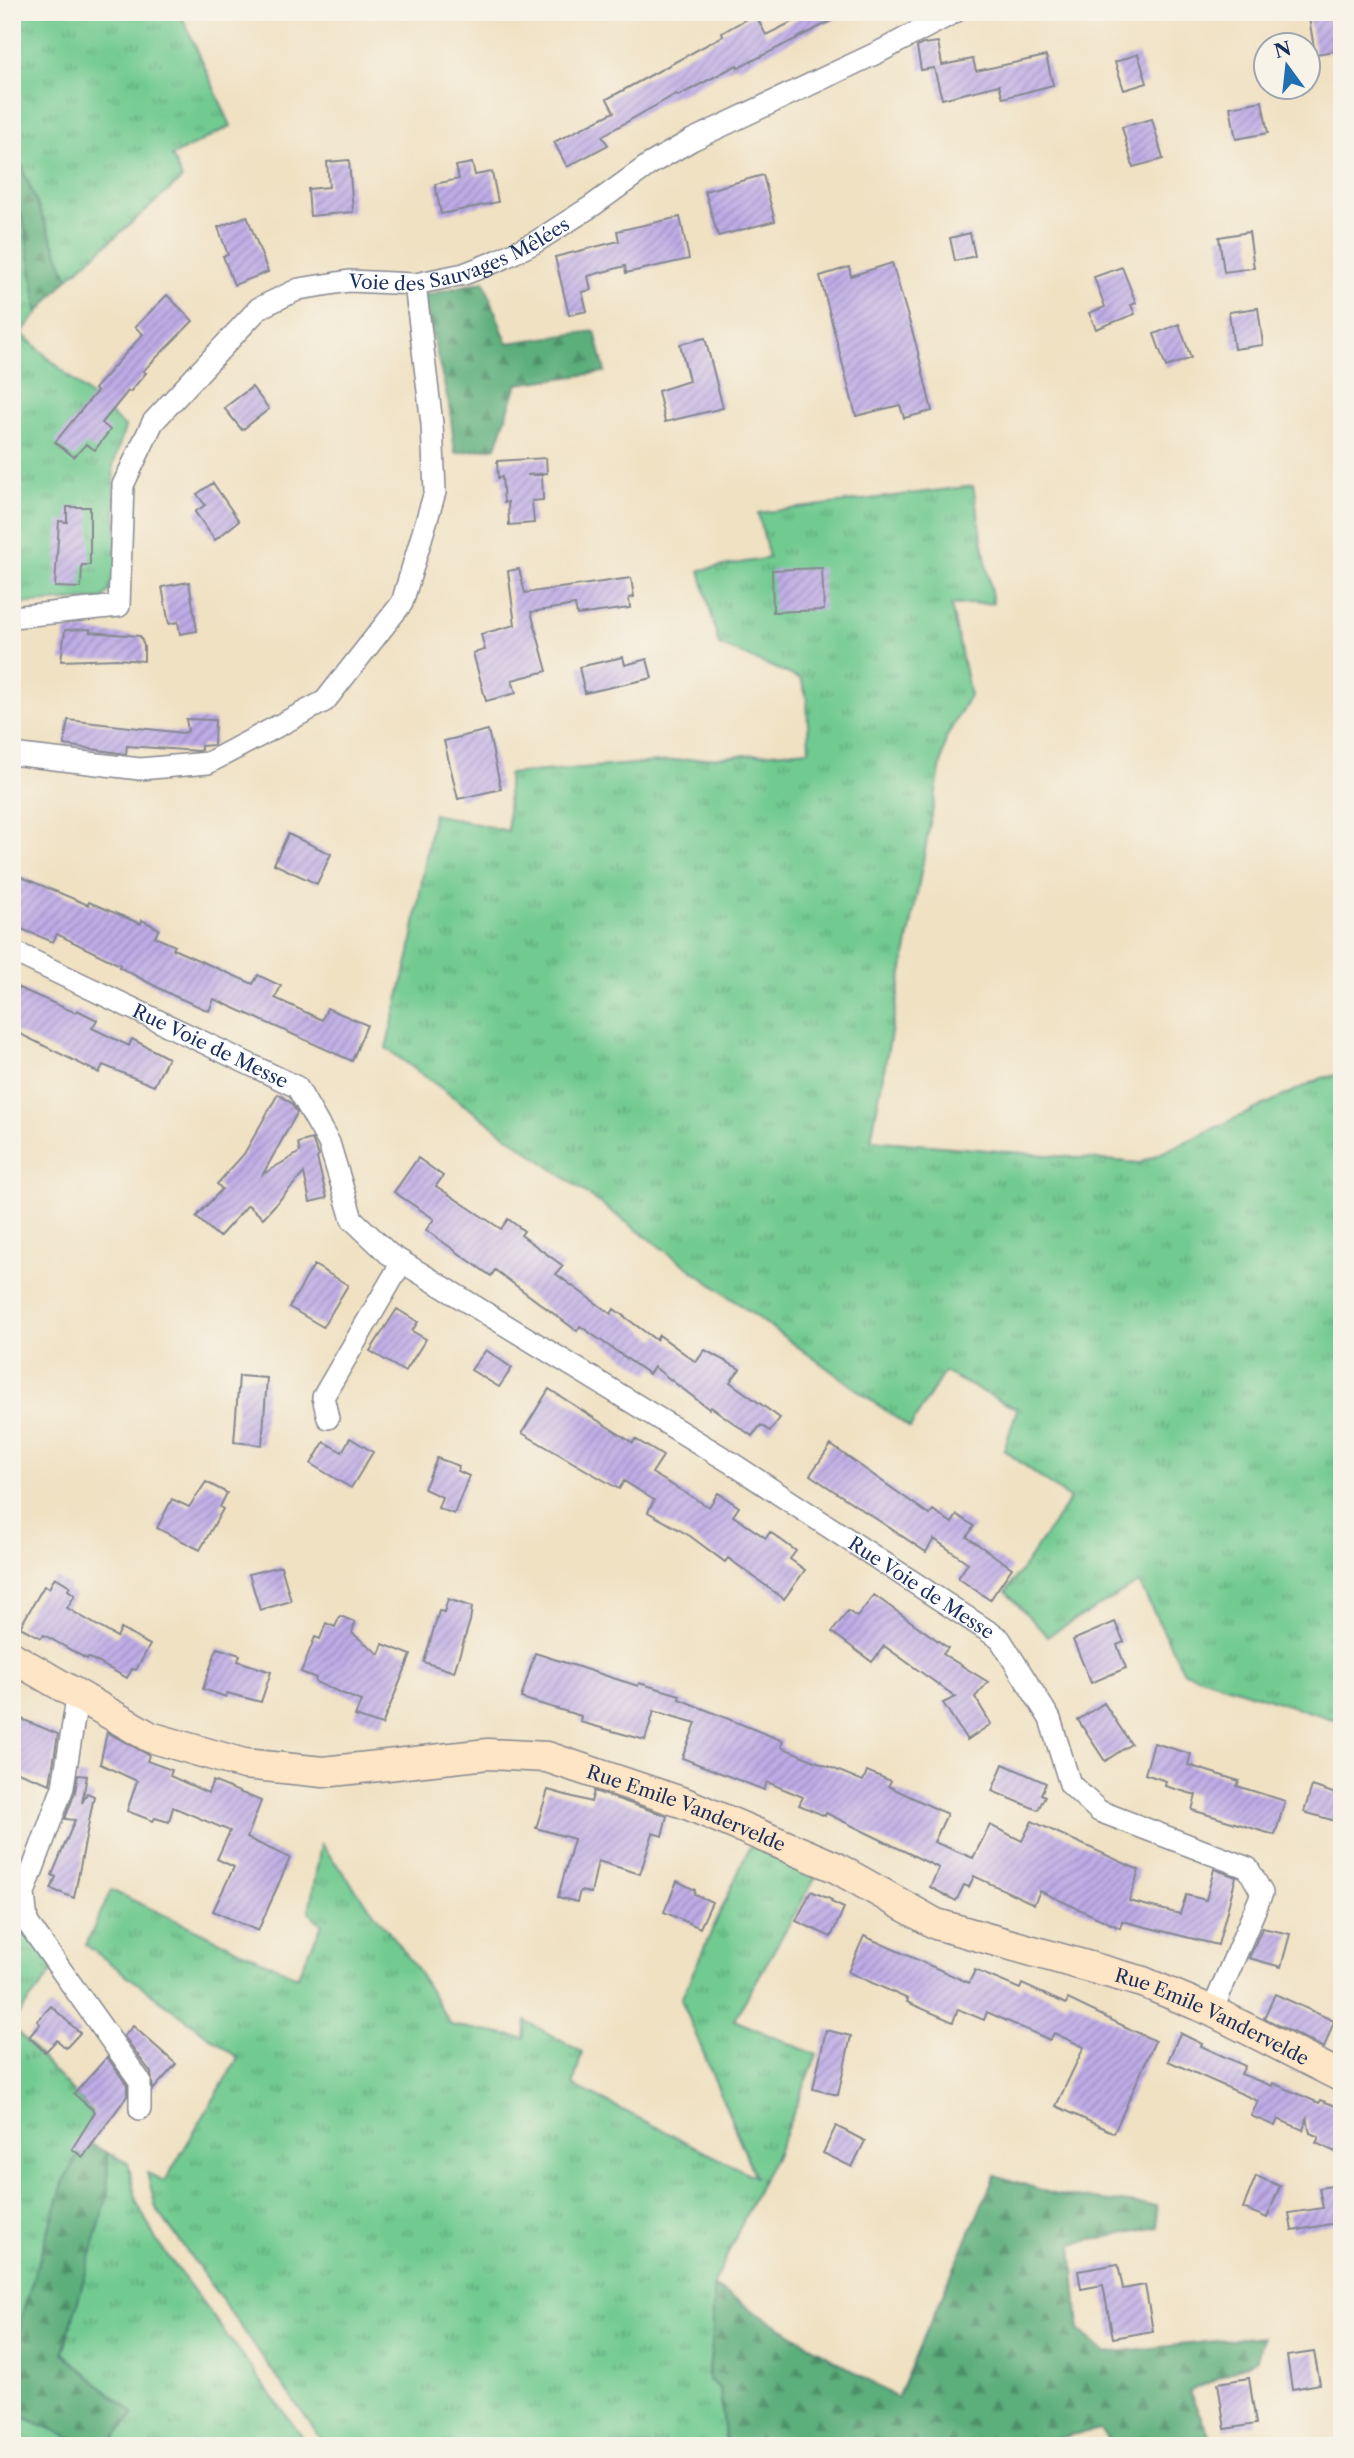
<svg xmlns="http://www.w3.org/2000/svg" width="1354" height="2458" font-family="'Libre Caslon Text',serif">
	<defs>
		<pattern id="grass-tufts" width="24" height="20" patternUnits="userSpaceOnUse" patternTransform="scale(1.75)"><rect width="24" height="20" fill="#71ca90"/><path d="M3 7l-1-3M5 7V3M7 7l1-3M15 17l-1-3M17 17v-4M19 17l1-3" fill="none" stroke="#5ca479"/></pattern>
		<pattern id="forest-firs" width="22" height="20" patternUnits="userSpaceOnUse" patternTransform="scale(1.75)"><rect width="22" height="20" fill="#5cae7a"/><path d="M5 1l3.5 6h-7zM16 11l3.5 6h-7z" fill="#4b8e67"/></pattern>
		<pattern id="building-hatch" width="6" height="6" patternUnits="userSpaceOnUse" patternTransform="scale(1.75)"><rect width="6" height="6" fill="#beace6"/><path d="M-1 1l2-2M0 6l6-6M5 7l2-2" fill="none" stroke="#9a8cbe"/></pattern>
	</defs>
	<rect width="100%" height="100%" fill="#f7f3e8"/>
	<filter id="ink" filterUnits="userSpaceOnUse"><feTurbulence type="fractalNoise" baseFrequency=".0143" numOctaves="2"/><feDisplacementMap in="SourceGraphic" scale="14" xChannelSelector="R" yChannelSelector="G"/><feConvolveMatrix kernelMatrix="1 2 1 2 8 2 1 2 1" color-interpolation-filters="sRGB"/></filter>
	<filter id="wash" filterUnits="userSpaceOnUse"><feTurbulence type="fractalNoise" baseFrequency=".00686" numOctaves="4" result="noise"/><feDisplacementMap in="SourceGraphic" scale="28" xChannelSelector="R" yChannelSelector="G"/><feGaussianBlur stdDeviation="1.57" result="paint"/><feColorMatrix in="noise" values="0 0 0 0 0 0 0 0 0 0 0 0 0 0 0 0 0 1.4 0 .05"/><feComposite in="paint" operator="in"/></filter>
	<g filter="url(#wash)">
		<rect width="100%" height="100%" fill="#f0e1c3"/>
		<path fill="url(#grass-tufts)" stroke="#467c77" stroke-width="2" d="M12 12H180L231 126 172 156 182 179 68 278 12 144Z
			M12 191 24 223 38 313 21 333 125 427 113 466 119 576 103 599 12 604Z
			M973 486 993 603 951 605 970 695 946 738 871 1140 1140 1163 1322 1078 1342 1074V1722L1184 1672 1139 1583 1047 1636 1006 1592 1070 1499 1004 1450 1017 1409 944 1372 910 1428 386 1048 410 953 433 814 508 831V774L809 750 807 698 801 679 719 645 700 570 769 558 758 513Z
			M321 1844 412 1962 451 2025 524 2038 526 2021 582 2052 573 2085 755 2177 681 1999 750 1846 816 1877 734 2020 817 2055 775 2158 761 2182 713 2286V2336L708 2379 720 2389 726 2446H326L156 2208 147 2173 165 2181 238 2058 86 1945 111 1890 297 1977 322 1925 309 1912Z
			M22 1923 55 1968 12 2023V1948Z
			M12 2026 92 2113 86 2141 65 2178 20 2321 19 2415 91 2446H12Z
			M107 2153 128 2163 137 2203 156 2240 309 2446H108L133 2414 63 2353 108 2194Z"/>
		<path fill="url(#forest-firs)" stroke="#3c6e6c" stroke-width="2" d="M12 144 68 278 38 313 24 223 12 191Z
			M484 281 507 343 595 331 605 372 517 384 496 447 455 453 450 409 423 296Z
			M86 2141 107 2153 108 2194 63 2353 134 2414 108 2446H91L19 2415 20 2321 65 2178Z
			M995 2175 1056 2195 1156 2206 1158 2227 1072 2244 1079 2329 1105 2353 1263 2336 1257 2359 1189 2392 1215 2446H1113L1100 2429 1021 2446H726L720 2389 708 2379 713 2335V2286L897 2398Z"/>
		<g id="blocks">
			<path fill="url(#building-hatch)" d="M794 12H849L738 68 737 65 678 96 676 94 602 136 608 145 567 167 554 142 614 112 607 99 723 36 722 33 755 14 766 35 798 19Z
				M1308 12H1342V50L1315 54Z
				M938 42 942 65 973 59 976 71 1046 56 1053 85 1003 98 999 85 942 99 934 68 921 70 917 47 923 44Z
				M1138 54 1147 83 1124 90 1115 62Z
				M1262 101 1268 133 1236 139 1230 107Z
				M1152 119 1163 159 1133 167 1122 127Z
				M349 160 353 212 310 216 308 189 329 187 327 162Z
				M472 163 475 175 492 172 498 202 441 214 435 184 459 179 456 166Z
				M763 175 775 221 718 236 705 191Z
				M247 216 268 272 234 285 223 256 228 255 218 227Z
				M680 217 689 259 626 273 625 266 588 276 591 290 582 292 587 311 569 315 555 257 619 241 617 231Z
				M1249 232 1254 268 1224 272 1219 237Z
				M970 233 975 256 955 261 950 238Z
				M892 263 916 344 932 411 904 418 900 405 856 416 820 276 849 267 851 276Z
				M1122 267 1136 303 1131 305 1135 314 1096 329 1089 313 1105 307 1094 277Z
				M167 295 193 321 143 371 146 373 130 392 128 391 102 423 110 430 95 450 86 444 74 457 55 442 97 391 94 389 143 334 135 327Z
				M1258 308 1263 345 1234 349 1229 312Z
				M1179 324 1191 358 1166 367 1154 334Z
				M705 338 723 408 665 422 658 391 689 381 680 344Z
				M252 387 269 409 242 430 224 408Z
				M546 458 547 473 527 475H542L543 500 532 501 534 523 509 525 508 502 504 503 502 477 498 478 497 461Z
				M213 483 239 521 215 540 195 512 205 505 197 494Z
				M67 507H90V565H82L81 588 55 587 59 521 67 522Z
				M822 568 824 610 773 612 772 570Z
				M519 569 525 593 631 578 634 597 629 598 630 608 577 615 575 605 531 612 547 671 512 680 516 693 486 701 473 653 485 650 481 634 515 625 508 571Z
				M189 582 197 631 180 634 178 622 169 624 162 587Z
				M90 629V632L140 636 144 646V661L117 659 61 661 65 630Z
				M623 657 625 665 647 659 652 678 585 693 579 667Z
				M186 719 215 720 214 745 201 746V750L198 751 127 746 126 754 64 745 68 720 183 733 188 731Z
				M488 730 501 789 458 799 444 741Z
				M288 834 331 854 317 884 274 864Z
				M12 873 88 905 89 902 141 924 142 920 159 929 155 937 175 946 173 949 253 984 258 975 281 986 275 998 322 1020 327 1008 367 1025 352 1061 214 999 209 1011 172 995 119 967 120 965 57 934 53 942 12 925Z
				M12 985 76 1013 77 1010 97 1020 92 1028 129 1046 132 1039 168 1058 154 1086 103 1065 99 1073 12 1030Z
				M278 1094 291 1103 297 1113 263 1174 300 1152 298 1143 312 1139 319 1156 317 1158 327 1198 310 1202 304 1173 263 1218 248 1205 219 1237 196 1217 222 1189 217 1184 244 1154Z
				M418 1158 443 1176 436 1186 501 1229 508 1219 524 1231 521 1235 563 1266 556 1274 611 1314 614 1309 656 1340 659 1335 696 1362 705 1350 740 1369 730 1382 780 1418 770 1431 761 1425 752 1436 711 1407 709 1409 654 1367 649 1374 580 1326 577 1331 495 1270 491 1276 426 1230 434 1219 394 1192Z
				M314 1265 348 1285 323 1327 289 1307Z
				M397 1309 418 1322 412 1331 426 1339 405 1372 370 1351Z
				M486 1350 512 1368 499 1387 471 1370Z
				M239 1376 267 1378 262 1445 234 1442Z
				M549 1389 633 1443 635 1439 663 1456 652 1473 709 1507 718 1493 739 1507 733 1516 766 1538 770 1532 796 1551 790 1559 805 1570 784 1599 728 1558 725 1562 690 1536 648 1512 654 1500 624 1481 619 1489 522 1433Z
				M350 1438 373 1452 351 1488 311 1464 324 1442 342 1452Z
				M831 1445 930 1515 933 1510 952 1523 957 1515 974 1526 967 1537 1012 1568 990 1600 958 1578 968 1563 934 1539 926 1552 810 1475Z
				M437 1458 459 1466 458 1471 469 1476 454 1514 438 1508 442 1497 424 1489Z
				M206 1482 227 1493 220 1507 223 1509 200 1550 157 1528 172 1499 189 1507Z
				M281 1566 291 1601 260 1610 249 1574Z
				M55 1577 70 1586 68 1590 75 1595 67 1608 117 1637 121 1629 150 1645 136 1670 132 1669 127 1678 88 1657 87 1659 44 1635 41 1638 20 1627 44 1586 49 1588Z
				M874 1595 948 1648 943 1654 988 1682 975 1697 991 1724 967 1740 943 1703 956 1697 884 1646 872 1662 832 1632 848 1611 857 1617Z
				M448 1599 472 1607 470 1621 454 1672 424 1662 439 1611 444 1612Z
				M340 1616 355 1622 352 1633 379 1654 383 1644 411 1655 382 1725 355 1716 361 1701 315 1682 316 1678 301 1672 315 1637 320 1639 326 1623 335 1627Z
				M1115 1622 1124 1642 1117 1645 1126 1668 1091 1683 1073 1640Z
				M217 1648 240 1655 238 1661 271 1672 261 1702 227 1693 226 1697 203 1689Z
				M535 1653 638 1686 639 1683 680 1695 679 1699 783 1741 781 1747 863 1781 867 1771 891 1781 888 1786 947 1814 934 1842 973 1858 990 1825 1022 1841 1032 1821 1139 1870 1129 1901 1180 1914 1186 1895 1206 1900 1214 1869 1236 1877 1218 1945 1122 1921 1120 1928 1040 1891 1034 1904 974 1876 969 1887 964 1885 956 1901 930 1887 939 1868 826 1813 825 1816 799 1805 803 1797 767 1782 764 1790 682 1758 696 1723 654 1711 645 1740 580 1722 581 1716 521 1698Z
				M1104 1703 1131 1744 1105 1761 1078 1720Z
				M12 1715 58 1734 50 1784 12 1770Z
				M107 1732 149 1755 147 1761 172 1770 170 1776 208 1793 213 1781 261 1801 247 1838 290 1858 258 1931 213 1911 234 1867 217 1859 230 1831 173 1807 169 1822 155 1818 153 1821 127 1811 137 1781 100 1764Z
				M1154 1743 1191 1754 1188 1765 1239 1781 1237 1786 1285 1801 1275 1835 1192 1810 1196 1795 1165 1786 1166 1781 1145 1774Z
				M1003 1764 1046 1783 1041 1794 1045 1796 1038 1810 992 1791Z
				M78 1775 87 1776 82 1803 87 1793 94 1796 74 1898 51 1889 56 1877 52 1875 75 1820 65 1819 75 1792Z
				M1312 1786 1342 1796V1823L1304 1812Z
				M548 1790 591 1802 594 1791 667 1816 662 1836 653 1833 640 1874 598 1861 591 1893 580 1891 577 1902 558 1897 574 1839 536 1828Z
				M677 1881 695 1890 694 1894 712 1902 700 1928 664 1912Z
				M811 1891 832 1900 831 1902 844 1908 831 1937 796 1921Z
				M1262 1928 1290 1934 1281 1967 1249 1958Z
				M864 1936 969 1983 975 1970 1020 1989 1022 1984 1066 2004 1068 1999 1155 2041 1114 2133 1056 2106 1084 2047 1054 2033 1050 2040 987 2012 984 2020 958 2009 953 2022 907 2002 908 1999 848 1972Z
				M1275 1994 1334 2021 1324 2048 1264 2018Z
				M51 2006 80 2033 66 2048 57 2040 45 2052 29 2037 40 2024 37 2021Z
				M133 2026 176 2064 153 2090 151 2073 124 2036Z
				M826 2030 851 2036 838 2095 813 2089Z
				M1180 2033 1202 2044 1201 2046 1245 2066 1241 2074 1272 2086 1273 2083 1319 2103 1321 2100 1342 2109V2155L1316 2143 1319 2137 1310 2133 1307 2118 1303 2130 1278 2119 1275 2126 1251 2116 1258 2101 1168 2061Z
				M107 2057 127 2085V2096L83 2157 72 2149 95 2112 74 2094Z
				M836 2126 865 2141 852 2167 823 2153Z
				M1256 2176 1280 2186 1267 2218 1243 2208Z
				M1339 2185 1342 2222 1292 2231 1289 2213 1323 2208 1319 2188Z
				M1118 2264 1123 2289 1145 2285 1153 2331 1113 2338 1103 2285 1081 2289 1078 2271Z
				M1314 2352 1320 2384 1292 2389 1287 2356Z
				M1249 2378 1256 2424 1225 2429 1218 2383Z"/>
		</g>
	</g>
	<g filter="url(#ink)">
		<use href="#blocks" fill-opacity="0" stroke="#868890" stroke-width="2"/>
		<g fill="none" stroke-linecap="round" stroke-linejoin="round">
			<defs>
				<g id="street">
					<path id="s1" d="M12 617 119 606 123 485 153 422 259 308 299 289 349 281 415 284 464 274 497 261 534 243 592 206 650 164 692 140 881 51 955 12"/>
					<path d="M12 754 140 769 208 763 325 701 402 603 435 492 432 424 415 284"/>
					<path id="s2" d="M12 951 297 1087 329 1143 352 1219 389 1254 730 1462 1000 1639 1050 1719 1070 1784 1099 1811 1248 1868 1262 1893 1212 2011"/>
					<path d="M328 1418 323 1397 402 1262"/>
					<path d="M78 1693 63 1787 24 1893 27 1922 140 2081V2109"/>
				</g>
				<g id="secondary">
					<path id="s3" d="M12 1657 150 1737 244 1764 323 1772 488 1754 547 1757 687 1804 835 1867 936 1924 1143 1982 1212 2011 1342 2077"/>
				</g>
			</defs>
			<use href="#street" stroke="#868890" stroke-width="24"/>
			<use href="#secondary" stroke="#868890" stroke-width="33"/>
			<use href="#street" stroke="#fff" stroke-width="21"/>
			<use href="#secondary" stroke="#fde5c5" stroke-width="30"/>
		</g>
	</g>
	<g text-anchor="middle" dominant-baseline="central" stroke-width="6" stroke-linejoin="round" paint-order="stroke">
		<g font-size="19" fill="#1b2f5e" stroke="#f7f3e8">
			<text stroke="none"><textPath href="#s1" startOffset="665">Voie des Sauvages Mêlées</textPath></text>
			<text stroke="none"><textPath href="#s2" startOffset="220">Rue Voie de Messe</textPath></text>
			<text stroke="none"><textPath href="#s2" startOffset="1139">Rue Voie de Messe</textPath></text>
			<text stroke="none"><textPath href="#s3" startOffset="710">Rue Emile Vandervelde</textPath></text>
			<text stroke="none"><textPath href="#s3" startOffset="1278">Rue Emile Vandervelde</textPath></text>
		</g>
	</g>
	<rect width="1354" height="2458" fill="none" stroke="#f7f3e8" stroke-width="42"/>
	<g transform="translate(1287 66) rotate(345)"><circle r="33" fill="#f7f3e8" stroke="#9fa5b1" stroke-width="2"/>
	<path d="M0-5L12 26L0 18L-12 26Z" fill="#1f6fb2"/>
	<text y="-10" font-size="19" font-weight="bold" text-anchor="middle" fill="#1b2f5e">N</text>
	</g>
</svg>
